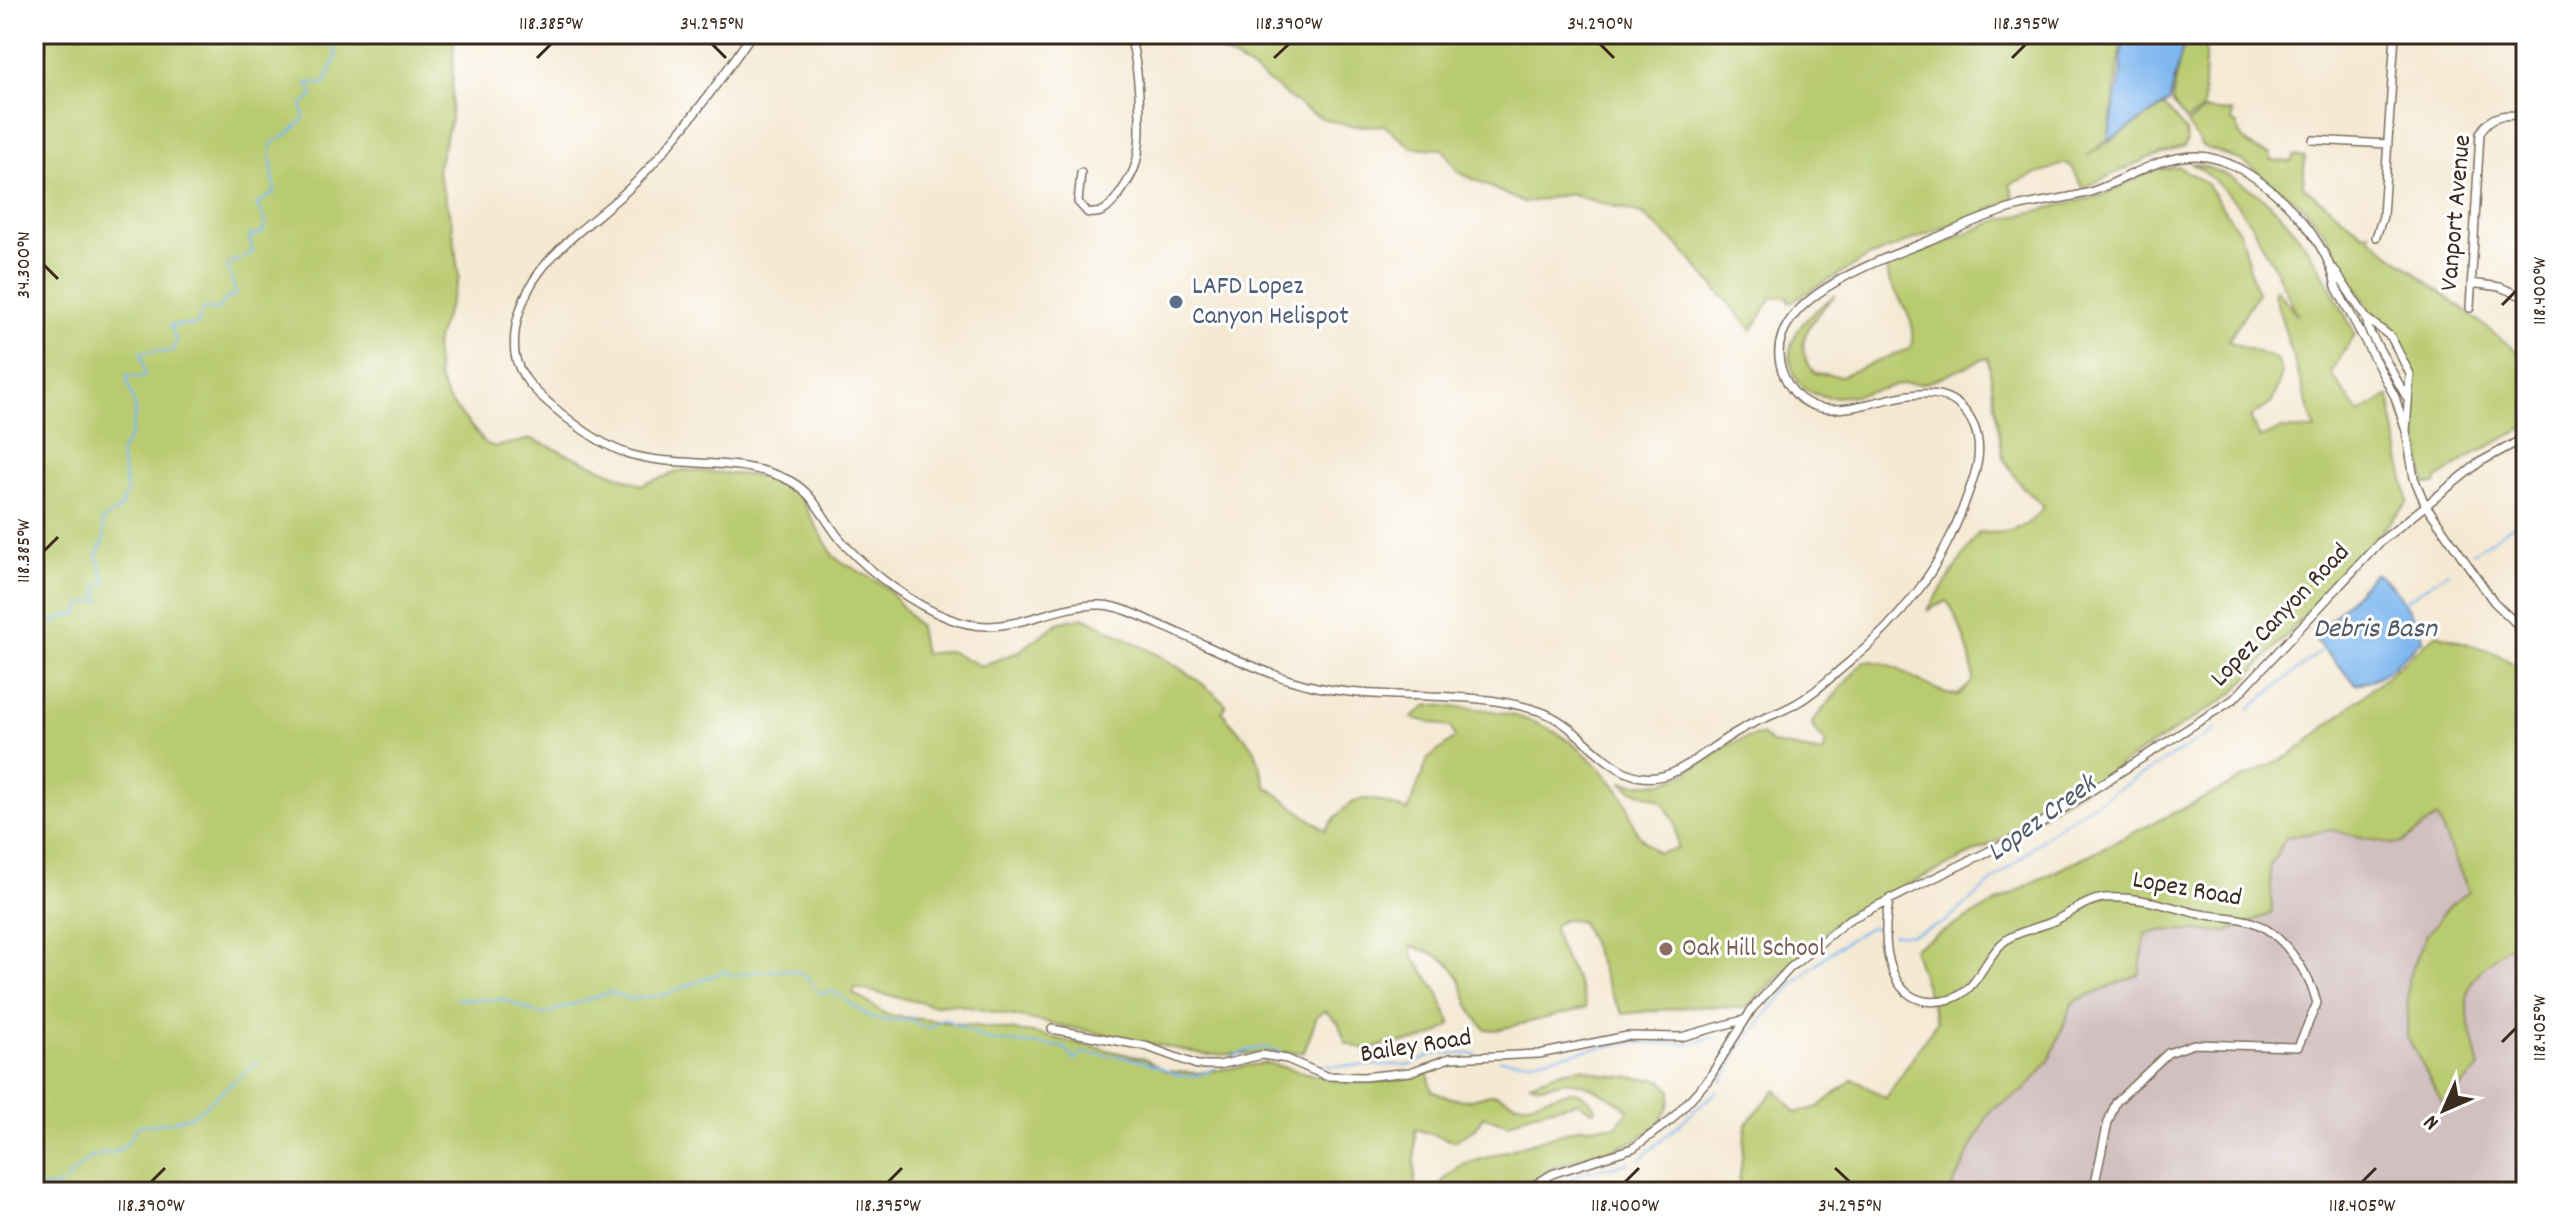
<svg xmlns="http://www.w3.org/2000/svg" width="2560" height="1226" font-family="Dekko,sans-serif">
	<rect width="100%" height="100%" fill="#fff"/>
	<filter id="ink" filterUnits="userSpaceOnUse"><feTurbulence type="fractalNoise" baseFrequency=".0125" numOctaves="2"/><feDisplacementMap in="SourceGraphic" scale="16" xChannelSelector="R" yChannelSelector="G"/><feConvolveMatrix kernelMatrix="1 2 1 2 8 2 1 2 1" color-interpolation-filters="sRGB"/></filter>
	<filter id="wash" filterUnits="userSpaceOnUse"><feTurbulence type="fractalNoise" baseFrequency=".006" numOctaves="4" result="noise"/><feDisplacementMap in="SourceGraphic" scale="32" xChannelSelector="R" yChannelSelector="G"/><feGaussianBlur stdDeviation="1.8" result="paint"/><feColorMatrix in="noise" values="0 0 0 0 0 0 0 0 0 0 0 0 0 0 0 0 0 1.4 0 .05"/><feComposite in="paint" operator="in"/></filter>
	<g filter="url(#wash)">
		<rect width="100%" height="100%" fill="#f4e9d3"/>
		<path fill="#d2bfbf" d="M2438 817 2469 892 2449 906 2426 936 2408 979 2407 1036 2443 1103 2480 1068 2465 1002 2469 983 2526 933V1192H1950L1990 1111 2026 1089 2049 1061 2073 1002 2139 974 2146 934 2164 930 2228 932 2272 913 2270 866 2286 837 2331 830 2392 844 2402 843Z"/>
		<path fill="#b9cb6f" stroke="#7a7a46" stroke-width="2" d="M34 34H446L454 43 451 119 437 169 452 223 459 278 435 344 438 377 447 398 485 443 494 447 532 439 641 485 683 470 760 476 797 492 834 557 886 587 919 627 924 654 949 651 981 666 1018 652 1058 623 1083 617C1134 642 1185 665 1226 704L1222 712 1255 750 1266 786 1325 830C1357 791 1362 794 1408 811L1428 759 1455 738 1451 727 1412 718 1428 705C1516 709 1568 721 1622 795 1630 806 1630 819 1636 830 1640 839 1650 846 1657 853L1678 849 1675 822 1661 800 1632 790 1621 782C1692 796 1704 742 1761 735L1773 744 1823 753 1826 742 1813 729 1812 722 1864 661C1898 659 1924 692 1958 695 1962 691 1970 686 1972 681 1977 670 1956 608 1946 601L1927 611 1979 532C2006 535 2028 530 2044 507L2022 486 2003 458 1988 358C1967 364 1947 377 1925 383 1918 385 1909 382 1901 384 1868 392 1800 417 1791 363 1785 333 1814 311 1835 295 1813 319 1788 343 1815 373L1841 376 1909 349C1925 320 1888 293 1886 266L1999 220 2103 195 2156 169 2179 167 2206 183 2240 233 2257 294 2228 341 2276 359 2282 373 2272 403 2250 417 2260 438 2280 429 2315 430 2274 294 2275 288 2298 316C2269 259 2247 195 2190 163 2281 183 2315 257 2355 334L2331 373 2359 413 2389 396 2408 502 2234 693 2010 835 1845 915 1745 1008 1698 1006 1623 1014C1604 986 1598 952 1581 922 1569 918 1563 918 1554 926 1557 956 1581 977 1586 1007L1583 1009 1496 1030 1486 1029C1450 997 1481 965 1411 946L1412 955 1438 992 1451 1025C1418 1050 1395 1037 1368 1051L1346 1043 1338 1022 1325 1011 1317 1016 1304 1052 1207 1055 954 1004 932 1005 855 988 853 993 887 1015 1032 1033 1146 1059 1165 1071 1197 1073 1267 1063 1345 1083 1394 1081 1428 1072 1432 1091C1441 1094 1453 1100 1462 1100 1473 1100 1483 1095 1493 1094 1502 1094 1508 1101 1517 1103 1545 1107 1575 1072 1596 1109L1592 1111 1578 1102 1531 1113 1509 1124 1483 1116 1475 1129 1454 1141 1415 1129V1192H34Z
			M1189 34H2123L2108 139 2087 156 2165 106 2186 131 2187 141 2184 147 2146 159 2083 188 2072 167 2066 163 2010 184 2014 196 2009 202 1869 257 1789 303 1788 297H1772L1752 330 1679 246 1642 214 1569 194 1524 203 1458 172 1443 149 1411 147 1384 125C1321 131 1306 109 1258 74 1237 59 1212 47 1189 34Z
			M2184 34H2206L2203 109 2186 121 2172 102Z
			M2205 110 2232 112V123L2237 124C2238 140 2255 151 2270 154L2271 160 2291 162 2294 156 2305 157 2303 186 2364 234 2369 232V236L2383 248 2526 358V427L2472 455 2437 479 2436 484H2425L2412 396 2414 378 2391 325 2370 311 2326 234 2305 208 2242 161 2202 146 2187 124Z
			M2437 634 2493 652 2526 671V933C2455 987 2460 984 2480 1068L2443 1104 2407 1036 2408 979 2426 936 2449 906 2469 892 2437 817 2402 843 2392 844 2331 830 2286 837 2270 866 2272 913 2228 932 2164 930 2146 934 2139 974 2073 1002 2049 1061 2026 1089 1990 1111 1950 1192H1738L1746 1124 1776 1089 1796 1113 1819 1107 1853 1079 1886 1098 1937 1021 1913 948 2032 883 2293 754Z
			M1583 1068 1604 1075 1661 1080 1671 1091C1667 1147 1599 1150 1557 1166 1543 1171 1530 1188 1517 1192 1499 1197 1451 1192 1431 1192L1460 1166 1581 1127 1615 1126 1629 1111C1616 1099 1591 1085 1573 1082 1558 1079 1543 1091 1530 1083L1565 1070Z"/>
		<path fill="#7fb7ef" stroke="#5d7086" stroke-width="2" d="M2123 34H2186L2169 102 2108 141 2121 75Z
			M2374 573C2390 576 2420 622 2423 639 2404 657 2383 681 2356 684L2313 638Z"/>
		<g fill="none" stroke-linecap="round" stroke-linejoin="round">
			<path stroke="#7fb7ef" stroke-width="2" d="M2473 553 2526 516
				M2403 602 2448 572
				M34 617 58 622 63 616 78 614 83 603 100 601 97 587 106 582 97 555 104 539 103 520 120 509 127 490 120 453 130 437 136 411 126 375 140 378 145 375 141 352 173 351 176 340 170 325H197L203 309 218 310 225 300 236 294 227 265 253 252 249 236 262 233 266 221 257 204 275 192C274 177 268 154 272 143L291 132 304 118 302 105 313 96 308 83 325 84 337 55 331 43 365 34
				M2248 710 2323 649
				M1892 934 1911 935 1942 924 2061 824 2217 729
				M456 999 505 1000 541 1015 610 992 630 999 664 995 725 971 732 976C750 972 790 964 807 977 812 981 814 988 818 993L834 992C863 1012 872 1026 911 1019L920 1026 930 1028 943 1018 987 1040 1064 1047 1075 1060 1082 1053C1101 1055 1120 1056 1138 1060 1170 1067 1178 1088 1215 1068
				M1227 1060 1245 1051 1264 1047 1319 1066 1411 1065 1435 1054H1476
				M1499 1060 1531 1061 1624 1043H1693L1714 1037
				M1721 1082C1758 1016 1804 963 1871 927L1880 930
				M1640 1159 1717 1091
				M34 1185C70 1196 69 1166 94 1157 105 1152 114 1155 124 1146 131 1140 132 1132 139 1126L172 1122 195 1114 257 1062
				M1546 1192 1584 1172 1629 1163"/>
		</g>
	</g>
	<g filter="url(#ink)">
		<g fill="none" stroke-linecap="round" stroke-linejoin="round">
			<defs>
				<path id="minor" d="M752 34C716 87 680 136 636 182 604 214 558 242 534 280 521 302 512 328 515 354 518 375 535 391 550 404 573 424 600 445 629 454 680 469 734 456 784 478 816 491 823 522 846 546 872 574 912 604 948 618 1008 642 1044 604 1101 605 1121 606 1142 617 1160 625 1203 643 1246 666 1290 680 1370 706 1459 685 1539 711 1588 726 1615 798 1674 772 1697 761 1718 742 1740 730 1758 719 1779 714 1797 703 1815 693 1831 677 1847 664 1901 620 1941 569 1965 502 1974 477 1985 453 1974 426 1935 340 1823 463 1784 376 1752 302 1879 261 1928 241 1957 229 1985 215 2016 207 2041 201 2068 199 2093 191 2128 179 2157 156 2196 156 2251 156 2328 233 2336 287L2395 397 2406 431 2414 478 2425 504 2494 602 2526 633
					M2313 140 2388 144
					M1081 173 1078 202 1088 213C1104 215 1109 207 1118 196 1125 186 1133 175 1136 163 1144 134 1139 63 1129 34
					M2376 237 2383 216 2395 34
					M2334 269 2366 318 2391 337 2410 374 2406 431
					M2471 283 2500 287 2526 298
					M2470 308 2480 133C2491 113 2506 114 2526 116
					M2366 318 2369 331 2407 398
					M1890 898C1879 940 1887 1017 1951 999 1980 990 1985 953 2009 938 2021 931 2036 928 2049 923 2068 916 2084 900 2105 898 2136 896 2165 905 2195 913 2213 917 2232 916 2249 921 2282 931 2309 972 2317 1003L2298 1047 2194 1044 2168 1053 2116 1102 2108 1122 2093 1192
					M1052 1029 1145 1046 1197 1065H1219L1262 1055 1287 1059 1326 1076 1363 1077 1410 1072 1450 1058 1539 1054 1627 1036 1681 1037 1743 1020
					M1523 1192 1552 1174 1633 1148 1670 1121 1708 1080 1752 1009 1790 968 1848 920 2024 834 2234 699 2380 542 2480 462 2526 437"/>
			</defs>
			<use href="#minor" stroke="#7c6d5d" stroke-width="10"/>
			<use href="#minor" stroke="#fff" stroke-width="7"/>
		</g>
	</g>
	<path fill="none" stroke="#3b2a1e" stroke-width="3" d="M712 44 726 58M1600 44 1614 58M537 58 551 44M1274 58 1289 44M2012 58 2026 44M44 265 58 279M2502 305 2516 291M44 551 58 537M2502 1042 2516 1028M1835 1168 1850 1182M151 1182 165 1168M888 1182 902 1168M1625 1182 1639 1168M2362 1182 2376 1168"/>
	<circle fill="#5c6f8a" stroke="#fff" stroke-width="3" cx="1176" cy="302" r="8"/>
	<circle fill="#8d6e63" stroke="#fff" stroke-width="3" cx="1666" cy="949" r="8"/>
	<g text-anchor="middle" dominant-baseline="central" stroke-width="6" stroke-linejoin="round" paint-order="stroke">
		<g font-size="26" fill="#3b2a1e" stroke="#fff">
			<text transform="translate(2457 213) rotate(-85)">Vanport Avenue</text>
			<text transform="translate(2281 616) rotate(-46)">Lopez Canyon Road</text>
			<text transform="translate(2187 890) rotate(10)">Lopez Road</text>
			<text transform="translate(1416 1047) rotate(-9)">Bailey Road</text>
		</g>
		<g font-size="26" fill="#4e5e75" stroke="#fff" text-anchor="start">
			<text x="1192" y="287">LAFD Lopez<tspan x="1192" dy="30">Canyon Helispot</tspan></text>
		</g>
		<g font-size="26" fill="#785e54" stroke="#fff" text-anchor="start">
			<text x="1682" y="949">Oak Hill School</text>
		</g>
		<g font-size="28" font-style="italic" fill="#535b67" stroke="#fff">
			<text x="2375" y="631">Debris Basn</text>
			<text transform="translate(2043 820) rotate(-36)">Lopez Creek</text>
		</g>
	</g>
	<rect width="2560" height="1226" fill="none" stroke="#fff" stroke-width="88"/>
	<g transform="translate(2444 1110) rotate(225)" stroke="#ffffff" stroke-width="6" paint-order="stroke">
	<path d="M0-6L14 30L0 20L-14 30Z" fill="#3b2a1e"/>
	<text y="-12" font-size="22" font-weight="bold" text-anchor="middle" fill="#3b2a1e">N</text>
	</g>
	<rect x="44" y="44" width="2472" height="1138" fill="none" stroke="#3b2a1e" stroke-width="3"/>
	<g font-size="20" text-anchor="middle" fill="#3b2a1e">
		<text x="551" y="29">118.385°W</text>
		<text x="712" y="29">34.295°N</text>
		<text x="1289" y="29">118.390°W</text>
		<text x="1600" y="29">34.290°N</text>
		<text x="2026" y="29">118.395°W</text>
		<text transform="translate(22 265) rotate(-90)" y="7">34.300°N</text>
		<text transform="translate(2538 291) rotate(-90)" y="7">118.400°W</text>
		<text transform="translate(22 551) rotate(-90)" y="7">118.385°W</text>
		<text transform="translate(2538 1028) rotate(-90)" y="7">118.405°W</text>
		<text x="151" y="1211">118.390°W</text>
		<text x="888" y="1211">118.395°W</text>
		<text x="1625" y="1211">118.400°W</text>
		<text x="1850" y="1211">34.295°N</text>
		<text x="2362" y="1211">118.405°W</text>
	</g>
</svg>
